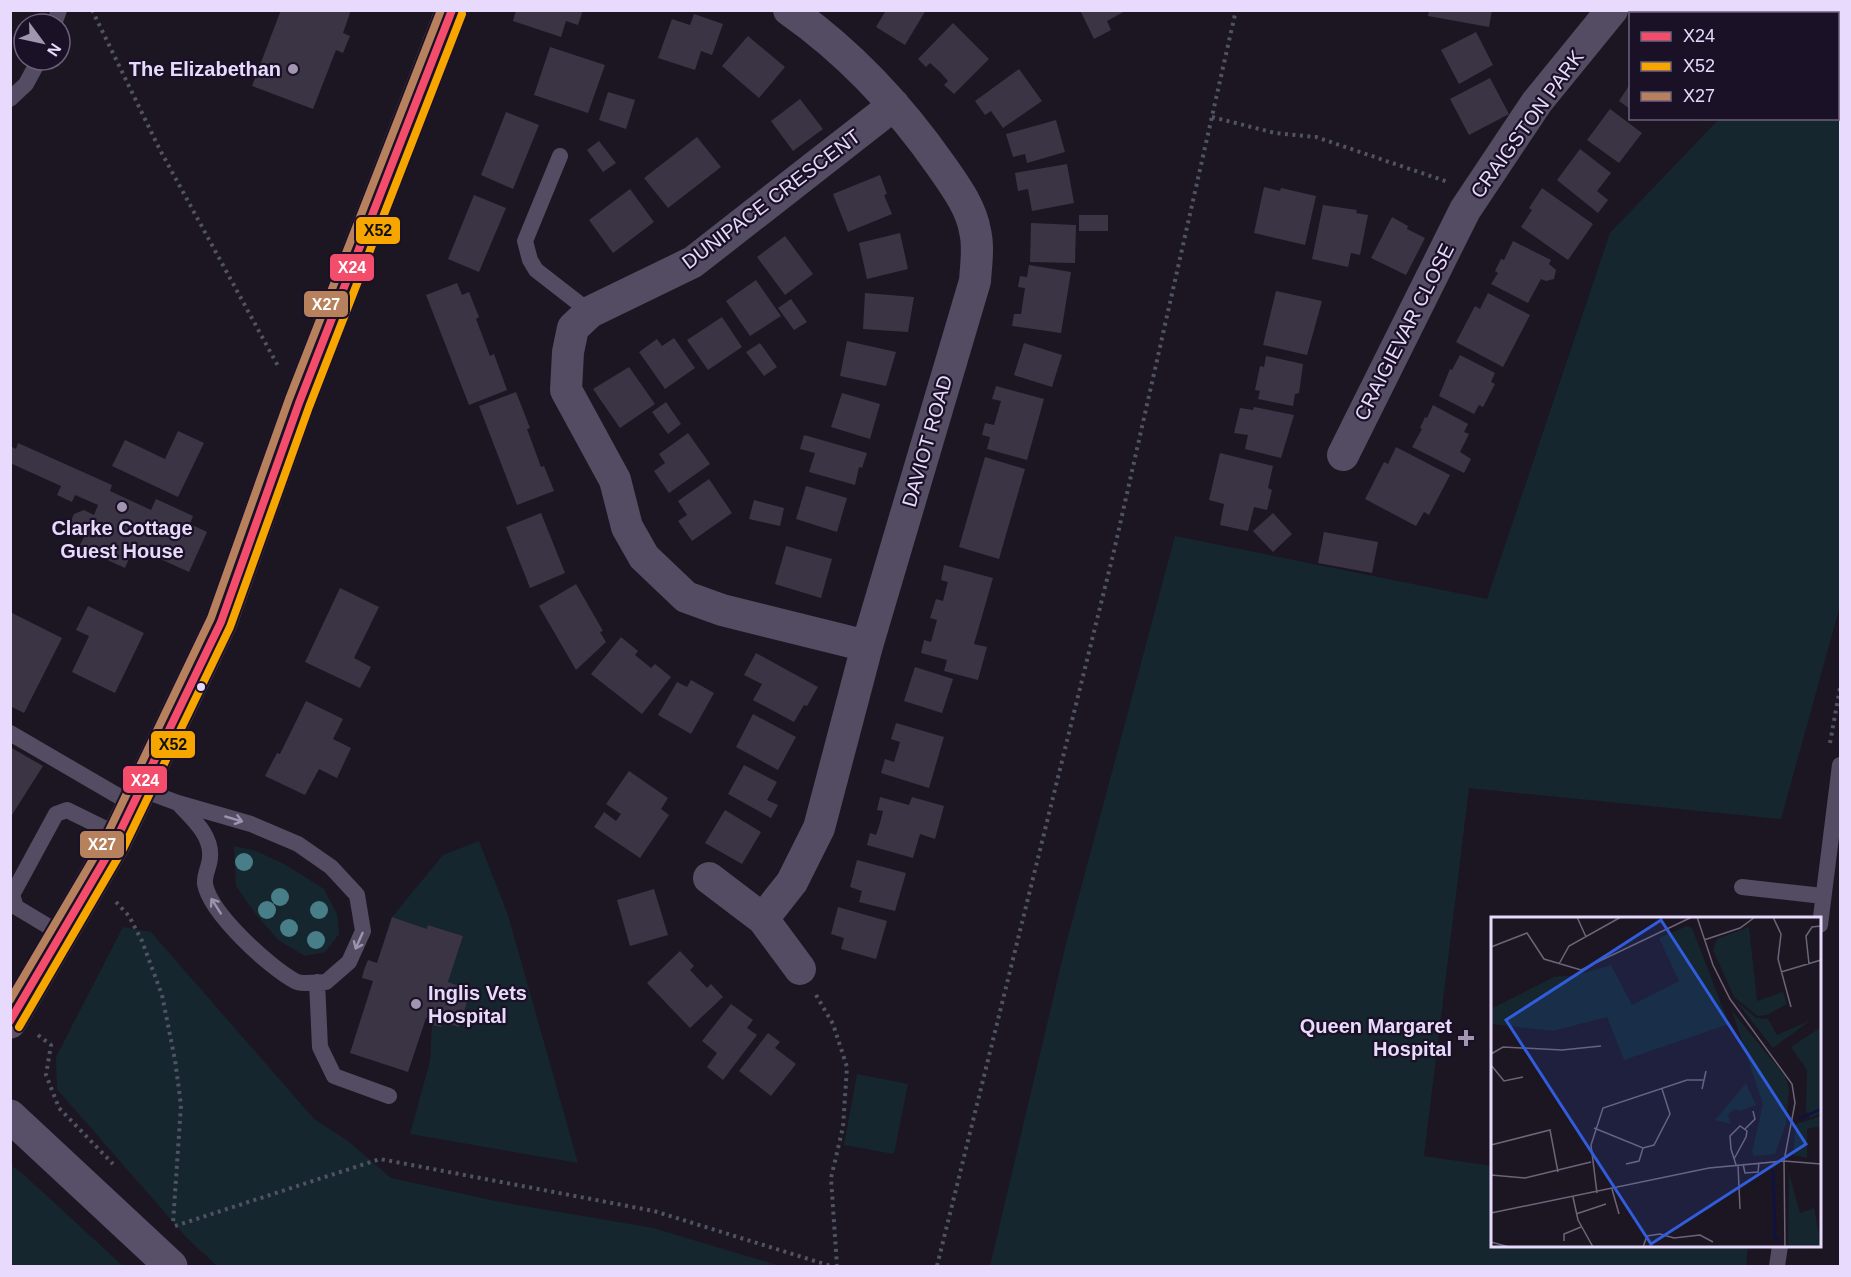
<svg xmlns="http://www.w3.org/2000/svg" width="1851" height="1277" font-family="Helvetica,sans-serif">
	<rect width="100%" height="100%" fill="#1c1622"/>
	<path fill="#16262e" d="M1805 10 1840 11V606L1781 819 1469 788 1424 1156 1492 1166V1246H1748L1746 1266H990L1065 948 1175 536 1487 599 1610 233 1719 119 1838 118V14L1803 13Z
		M479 841 508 915 578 1163 410 1134 430 1061 432 1025 441 1027 443 1022 459 1027 471 990 448 982 463 936 429 925 427 929 392 917 443 855Z
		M234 846 256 851 286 865 324 889 337 914 339 934 325 952 305 956 278 940 255 913 236 886Z
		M123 927 151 932 314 1119 348 1141 391 1178 495 1201 653 1228 780 1266H217L187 1238 57 1089 56 1057Z
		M857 1074 908 1084 894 1154 844 1145Z
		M10 1165 22 1173 123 1266H11Z"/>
	<path fill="#3b3444" d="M281 10H351L343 33 350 36 343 53 336 50 313 109 252 86Z
		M516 10H583L578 25 566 21 561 37 513 21Z
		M886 10H926L905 45 876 27Z
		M1080 10H1127L1107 21 1111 30 1094 39Z
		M1429 10H1492L1489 27 1428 16Z
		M1688 10H1720L1724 14H1686Z
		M694 14 723 24 712 55 701 51 695 70 658 58 672 19 690 25Z
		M953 23 989 59 954 94 944 85 948 81 940 72 930 63 926 67 918 59Z
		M1476 32 1493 65 1459 84 1441 50Z
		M748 36 785 67 759 98 722 66Z
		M550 47 605 65 588 113 534 95Z
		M1019 69 1042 101 1003 128 991 111 985 115 975 101Z
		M1490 78 1509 114 1469 135 1450 99Z
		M1630 84V109L1619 101Z
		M608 92 635 100 626 129 599 120Z
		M800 99 823 129 793 151 771 121Z
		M1610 109 1642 133 1619 163 1587 140Z
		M506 112 539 125 513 189 481 175Z
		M1056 120 1065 152 1027 163 1025 154 1013 157 1006 134Z
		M697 137 721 167 668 208 644 178Z
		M599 141 616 163 603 172 587 150Z
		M1580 149 1611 173 1597 191 1608 200 1598 213 1557 180Z
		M1067 164 1074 203 1032 211 1028 189 1018 191 1015 173Z
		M880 175 887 194 884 195 892 214 848 232 833 194Z
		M1264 187 1280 191 1281 188 1316 196 1305 245 1254 233Z
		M1542 188 1593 224 1568 260 1521 227 1532 210 1529 208Z
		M630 189 654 222 613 253 589 220Z
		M474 195 506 208 479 272 448 259Z
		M1323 205 1357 210 1356 213 1368 215 1360 255 1351 253 1348 267 1312 259Z
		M1079 215H1108V231H1079Z
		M1392 217 1408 226 1407 229 1425 238 1406 275 1371 258Z
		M1031 223 1076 225 1075 263 1030 262Z
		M900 233 908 269 867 279 859 243Z
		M785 236 813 274 785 295 757 257Z
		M1513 241 1551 260 1549 264 1556 270 1554 279 1546 281 1541 279 1528 303 1491 284 1498 273 1495 271 1501 259 1504 260Z
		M1029 265 1071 272 1061 333 1012 326 1014 314H1021L1025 288 1018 287 1020 276 1027 277Z
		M756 280 781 316 750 336 726 301Z
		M457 283 462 295 469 292 479 317 476 319 490 356 494 354 507 390 469 405 426 295Z
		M1276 291 1322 301 1307 355 1263 345Z
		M865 293 914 297 908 332 863 329Z
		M1488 293 1530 315 1503 367 1456 342 1475 306 1480 309Z
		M791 299 807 322 794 330 778 308Z
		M722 317 742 347 708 370 687 340Z
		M674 338 695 368 665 389 639 352 657 339 662 346Z
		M847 341 896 352 886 386 840 376Z
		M760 343 777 367 764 376 746 352Z
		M1024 343 1062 355 1052 387 1014 375Z
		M1460 355 1495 373 1491 382 1495 384 1483 407 1479 405 1474 414 1439 396 1450 369 1452 370Z
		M1266 356 1303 364 1299 393 1295 394 1293 406 1258 399 1260 391 1255 390 1260 366 1264 367Z
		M629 367 655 404 620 428 593 389Z
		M996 386 1044 399 1027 460 987 449 990 437 982 435 985 423 994 425 1001 401 992 399Z
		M516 392 530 428 527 429 541 467 544 466 554 491 517 505 479 406Z
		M842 393 880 404 870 439 831 427Z
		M666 402 681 424 668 434 652 412Z
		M1433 405 1468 424 1464 432 1469 434 1460 452 1471 459 1464 473 1412 447 1422 429 1420 428 1425 417 1427 418Z
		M1254 407 1294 415 1281 458 1245 449 1248 435 1234 433 1240 408 1253 410Z
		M178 431 204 443 178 497 112 466 125 440 165 459Z
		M688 433 710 464 669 493 654 471 665 463 659 454Z
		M804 435 867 453 862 468 859 467 855 485 809 472 815 453 800 449Z
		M18 443 112 485 110 491 151 510 156 499 193 516 190 524 207 532 189 572 134 547 125 568 79 547 85 535 75 530 71 521 74 514 84 510 94 515 98 505 75 495 72 502 57 495 61 486 10 463V446L16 449Z
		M1396 447 1450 475 1429 515 1424 512 1416 526 1365 499 1384 462 1388 464Z
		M1220 453 1273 466 1268 488 1272 490 1267 510 1254 507 1248 531 1220 525 1224 504 1209 500Z
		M985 457 1025 469 999 559 959 547Z
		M709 479 732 513 692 541 678 521 687 515 678 501Z
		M806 486 847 498 837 532 796 519Z
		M754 500 784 508 780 526 749 519Z
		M541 513 565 573 530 588 506 527Z
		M1273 513 1292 534 1273 552 1253 531Z
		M1324 532 1378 542 1372 573 1318 563Z
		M786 546 832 559 821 598 775 584Z
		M944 565 993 578 974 644 987 647 978 680 944 671 947 660 921 653 924 640 931 642 937 620 930 618 936 599 943 601 946 589 948 582 941 580Z
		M576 584 603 631 600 632 606 642 576 670 539 606Z
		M340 588 379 607 354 658 371 667 360 688 305 662Z
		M88 606 144 633 115 693 72 672 89 636 76 630Z
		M10 612 62 638 24 713 10 706Z
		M621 637 638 651 635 655 651 668 655 664 671 677 642 714 591 674Z
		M756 653 818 687 807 706 804 705 794 722 753 700 762 684 744 675Z
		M915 667 953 679 942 713 904 701Z
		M691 680 714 693 691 734 658 715 677 682 687 687Z
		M306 701 343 719 333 739 351 748 337 778 319 769 305 795 265 776 277 753 280 754Z
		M753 714 796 737 778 770 736 747Z
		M896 723 944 737 929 788 881 773 885 759 894 762 900 742 891 739Z
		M10 747 43 766 10 818Z
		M744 765 777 782 767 800 778 805 771 818 728 794Z
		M629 771 668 798 661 809 669 815 640 858 594 827 604 812 616 821 621 814 606 804Z
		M880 797 909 805 912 797 944 806 935 839 920 834 913 858 867 845 870 833 876 835 880 823 883 811 877 810Z
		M725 810 761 832 742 864 705 843Z
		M857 860 906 873 895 911 859 902 862 891 850 887Z
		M654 889 668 935 630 946 617 900Z
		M838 907 887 921 876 959 841 949 844 938 831 934Z
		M392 917 427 929 428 925 463 936 448 982 471 990 459 1027 443 1022 441 1027 432 1025 434 1021 426 1018 408 1072 350 1053 373 981 362 978 364 970 368 960 377 963Z
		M680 951 694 966 690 970 707 988 711 984 723 997 690 1028 647 983Z
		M731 1004 753 1020 747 1028 757 1035 723 1080 707 1067 717 1053 702 1041Z
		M768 1033 780 1042 775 1048 796 1064 771 1096 739 1071Z"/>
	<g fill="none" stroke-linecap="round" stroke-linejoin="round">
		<path stroke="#4f5363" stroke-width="4" stroke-dasharray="3 4.5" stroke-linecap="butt" d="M92 10 159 148 278 366
			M1212 117 1275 133 1316 137 1448 182
			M1830 743 1840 688
			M116 902 129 916 142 941 162 995 175 1060 181 1105 173 1223
			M816 995 833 1024 847 1067 843 1127 831 1178 837 1266
			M38 1035 51 1045 46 1075 59 1108 113 1164
			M175 1226 380 1159 654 1211 831 1266
			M937 1266 1114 551 1236 10"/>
		<path stroke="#534c62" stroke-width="16" d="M54 24 59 10
			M10 99 26 84 39 60
			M560 156 525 241 530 260 536 270 590 312
			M10 733 132 804
			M140 789 178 803 251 824 298 844 331 867 357 895 363 931 349 962 326 982C317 982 302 985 295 981 269 967 210 913 205 884 204 874 210 866 210 857 212 834 191 818 178 803
			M1742 887 1823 896
			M1820 925 1840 765
			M61 934 16 907 12 895 56 814 67 810 118 835
			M317 982 320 1047 334 1076 389 1096
			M1777 1266 1780 1246"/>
		<path stroke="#534c62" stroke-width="32" d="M1343 455 1465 210 1537 102 1612 10
			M867 646 722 610 686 597 644 557 627 527 615 480 566 390 568 352 573 328 590 312 693 262 894 105
			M709 878 763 919 800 969
			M763 919 792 882 819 828 867 646 975 281C976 265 979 247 975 231 971 207 955 186 942 167 900 107 849 52 789 10"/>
		<path stroke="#584f68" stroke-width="33" d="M10 1116 171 1266"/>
		<path stroke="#5d4d66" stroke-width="33" d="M10 1022 114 844 221 622 299 403 452 10"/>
		<defs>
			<path id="bus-1" d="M10 1021 114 844 221 622 299 403 452 10"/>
			<path id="bus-2" d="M19 1027 123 849 230 627 309 407 462 14"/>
			<path id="bus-3" d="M10 1000 105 839 211 618 289 399 441 10"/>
		</defs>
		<use href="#bus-1" stroke="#1b1127" stroke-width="12"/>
		<use href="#bus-2" stroke="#1b1127" stroke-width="12"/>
		<use href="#bus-3" stroke="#1b1127" stroke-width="12"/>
		<use href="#bus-1" stroke="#f44d6c" stroke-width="8"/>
		<use href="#bus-2" stroke="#f7a600" stroke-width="8"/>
		<use href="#bus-3" stroke="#b6815c" stroke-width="8"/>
	</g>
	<g fill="#477e87">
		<circle cx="244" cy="862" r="9"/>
		<circle cx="280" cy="897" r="9"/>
		<circle cx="267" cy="910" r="9"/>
		<circle cx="319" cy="910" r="9"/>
		<circle cx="289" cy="928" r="9"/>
		<circle cx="316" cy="940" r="9"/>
	</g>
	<defs><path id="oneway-shaft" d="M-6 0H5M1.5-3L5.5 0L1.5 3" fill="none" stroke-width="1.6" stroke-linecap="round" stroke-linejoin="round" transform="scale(1.5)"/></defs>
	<g stroke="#9e93af">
		<use href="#oneway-shaft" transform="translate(234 819) rotate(16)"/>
		<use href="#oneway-shaft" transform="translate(216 906) rotate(-123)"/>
		<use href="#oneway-shaft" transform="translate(359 941) rotate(114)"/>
	</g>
	<g fill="#a195b0" stroke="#1b1127" stroke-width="2">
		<circle cx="293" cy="69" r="6"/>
		<circle cx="122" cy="507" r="6"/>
		<circle cx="416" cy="1004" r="6"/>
		<path d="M1463 1029h6v6h6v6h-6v6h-6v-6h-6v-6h6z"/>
	</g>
	<circle fill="#e8dafc" stroke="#1b1127" stroke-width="2" cx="201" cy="687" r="5"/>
	<g text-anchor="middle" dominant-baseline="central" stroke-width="4.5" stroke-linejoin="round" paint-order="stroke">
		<g font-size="20" font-weight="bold" fill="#e8dafc" stroke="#1b1127" text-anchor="end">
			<text x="281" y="69">The Elizabethan</text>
			<text x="122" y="528" text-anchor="middle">Clarke Cottage<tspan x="122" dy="23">Guest House</tspan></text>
			<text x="428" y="993" text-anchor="start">Inglis Vets<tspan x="428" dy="23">Hospital</tspan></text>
			<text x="1452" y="1026">Queen Margaret<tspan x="1452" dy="23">Hospital</tspan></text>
		</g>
		<g font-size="20" fill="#e8dafc" stroke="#1b1127">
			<text transform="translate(1527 124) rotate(-54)">CRAIGSTON PARK</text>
			<text transform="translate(771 199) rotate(-37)">DUNIPACE CRESCENT</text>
			<text transform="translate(1404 332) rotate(-63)">CRAIGIEVAR CLOSE</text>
			<text transform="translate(927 441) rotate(-74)">DAVIOT ROAD</text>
		</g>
	</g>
	<g transform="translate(1491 917)">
		<rect width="330" height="330" fill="#1c1622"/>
		<path d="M196 9 201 11 238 107 133 143 116 100 62 114 0 107V92L63 60 86 58 120 48 141 88 188 64 168 21ZM258 10 266 84 292 75 296 87 276 98 267 99 243 80 222 33 226 22ZM245 84 265 101 277 102 286 118 320 103 282 131ZM241 94 294 159 298 172 295 207 284 237 263 239 261 235 272 187ZM330 110V196L319 201 315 194 316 153 300 130ZM255 166 265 188 250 194 243 192 237 198 240 207 224 203ZM330 199V209L316 212V241L302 238 305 207ZM298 256 309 296 323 291 330 330H297Z" fill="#16262e"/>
		<path fill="none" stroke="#0f1240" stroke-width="3" d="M308 202 330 192M282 253 284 321 288 322"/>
		<path fill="none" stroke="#6e6479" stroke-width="1.5" d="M86 0 95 20M206 0 222 48 239 82 301 167 304 186 293 244M282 0 290 17 287 42 300 90M213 23 249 11 264 0M0 30 36 16 53 42 90 53 201 0M68 47 78 29 130 0M318 47 315 19 321 10 330 9M290 55 330 43M0 137 12 130 71 133 110 129M0 148 13 164 32 160M211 172 215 154M103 211 152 231 163 228 179 197 171 172M254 212 264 202 262 194M0 228 59 213 67 255M243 242 255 220 256 214 249 209 239 219 240 232 245 248M293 244 294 330M135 247 148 244 152 231M252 247 254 256 267 255 268 246M247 248 249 292M0 258 34 261 100 245M121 272 128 297M106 276 100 228 112 191 196 163H212M82 280 87 303 102 330M0 296 218 251 293 244 330 247M85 297 115 287M73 324V317L90 310M0 325 18 330M152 330 156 319 169 317 183 321 209 318 222 325"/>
		<path fill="#315cdc" fill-opacity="0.15" stroke="#315cdc" stroke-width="3" d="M170 3 315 227 160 327 15 103Z"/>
		<rect width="330" height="330" fill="none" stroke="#e8dafc" stroke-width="3"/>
	</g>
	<g stroke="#1b1127" stroke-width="2">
		<rect x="355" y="216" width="46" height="29" rx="6" fill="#f7a600"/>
		<rect x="329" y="253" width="46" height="29" rx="6" fill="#f44d6c"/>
		<rect x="303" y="290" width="46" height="28" rx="6" fill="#b6815c"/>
		<rect x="150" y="730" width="46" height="29" rx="6" fill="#f7a600"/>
		<rect x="122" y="765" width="46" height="29" rx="6" fill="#f44d6c"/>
		<rect x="79" y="830" width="46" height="29" rx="6" fill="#b6815c"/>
	</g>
	<g font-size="16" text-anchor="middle" font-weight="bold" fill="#fff">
		<text x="352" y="273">X24</text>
		<text x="326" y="310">X27</text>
		<text x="145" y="786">X24</text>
		<text x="102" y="850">X27</text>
	</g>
	<g font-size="16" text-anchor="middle" font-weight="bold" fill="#111">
		<text x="378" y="236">X52</text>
		<text x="173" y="750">X52</text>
	</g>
	<rect width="1851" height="1277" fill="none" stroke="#e8dafc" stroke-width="24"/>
	<rect x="1629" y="12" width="210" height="108" fill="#1b1127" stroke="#6d617c" stroke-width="1.5"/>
	<rect x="1641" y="32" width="30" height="9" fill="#f44d6c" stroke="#6d617c" stroke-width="1.5"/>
	<text x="1683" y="42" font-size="18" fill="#e8dafc">X24</text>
	<rect x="1641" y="62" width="30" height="9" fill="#f7a600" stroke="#6d617c" stroke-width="1.5"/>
	<text x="1683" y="72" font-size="18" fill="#e8dafc">X52</text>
	<rect x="1641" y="92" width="30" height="9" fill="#b6815c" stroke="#6d617c" stroke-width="1.5"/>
	<text x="1683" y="102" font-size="18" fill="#e8dafc">X27</text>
	<g transform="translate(42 42) rotate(123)"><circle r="28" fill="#1b1127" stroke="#6d617c" stroke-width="1.5"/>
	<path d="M0-4.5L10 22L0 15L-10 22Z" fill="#a195b0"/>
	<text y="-9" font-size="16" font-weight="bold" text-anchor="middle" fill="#e8dafc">N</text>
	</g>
</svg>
